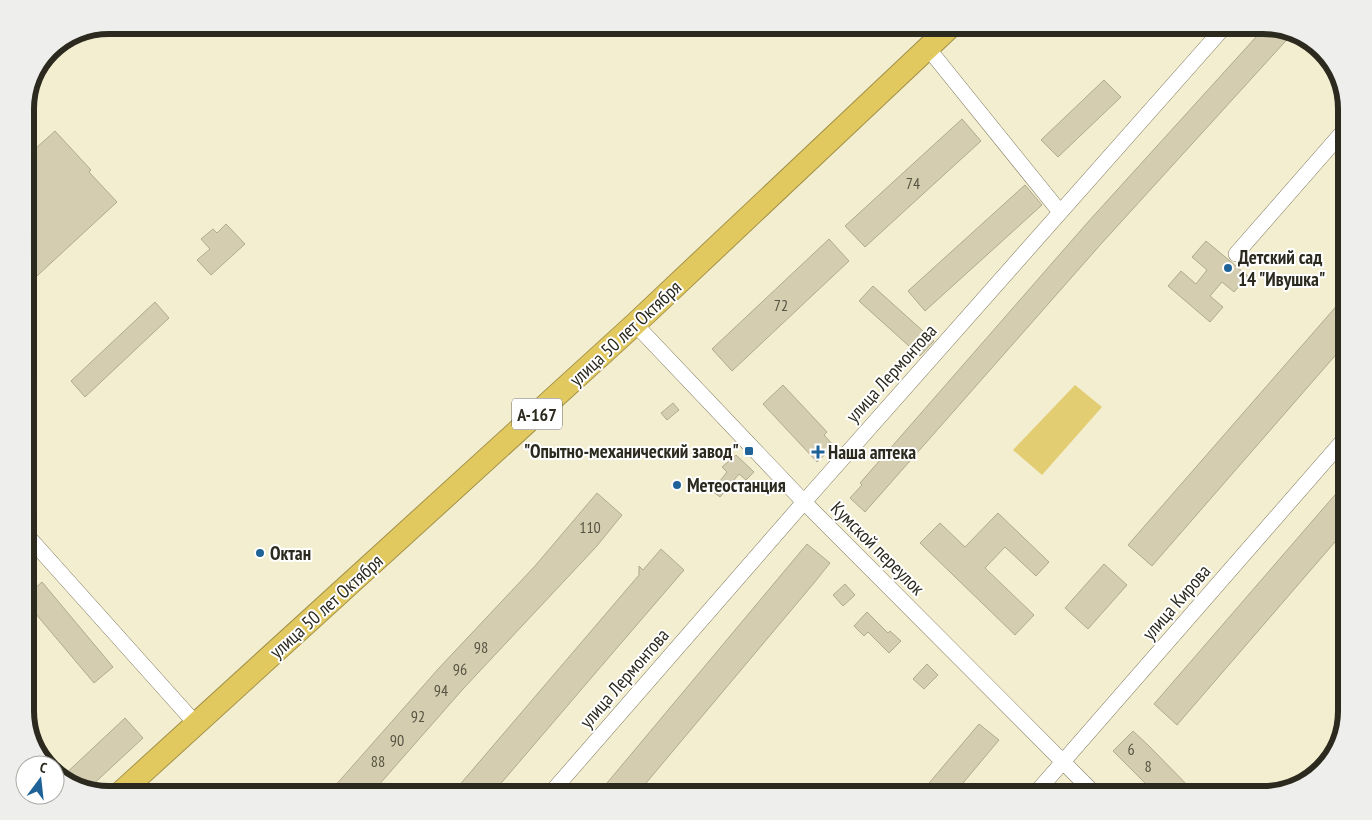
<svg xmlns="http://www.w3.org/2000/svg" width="1372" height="820" font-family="'PT Sans Narrow',sans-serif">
	<rect width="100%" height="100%" fill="#f4eed0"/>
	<path fill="#e2cd72" d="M1075 385 1102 407 1042 475 1013 450Z"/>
	<path fill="#d4cdb0" stroke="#b0aa8e" d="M1266 26 1293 33 1101 244 865 512 850 498 862 485 860 483 1088 222Z
		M1104 80 1121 97 1058 157 1041 140Z
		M962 119 981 141 865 247 845 226Z
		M55 131 91 170 89 172 117 202 25 287V158Z
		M1025 185 1042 205 925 311 908 291Z
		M226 224 245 244 211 275 197 260 210 249 201 239 213 229 217 233Z
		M829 239 849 261 732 371 712 349Z
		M1206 241 1248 276 1234 292 1222 282 1210 296 1223 307 1210 322 1168 286 1181 271 1196 284 1207 270 1192 257Z
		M873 286 934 341 920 356 859 301Z
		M1347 294V342L1152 566 1128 545Z
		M155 302 169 318 85 397 71 381Z
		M783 385 827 432 824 435 834 446 817 462 763 404Z
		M673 403 679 410 667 420 661 413Z
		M736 455 754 472 746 480 739 474 720 497 712 491 727 472 722 467Z
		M1347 481V528L1177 725 1154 704Z
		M597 493 622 515 596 547 463 689 370 795H327L439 668 535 566Z
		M998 513 1049 562 1036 576 1005 547 985 568 1034 615 1015 635 920 543 940 523 965 547Z
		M807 544 830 563 814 583 636 795H597Z
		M661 549 684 570 610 656 491 795H451L639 575V566L643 570Z
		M1104 564 1127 585 1088 629 1065 608Z
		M42 582 113 667 94 683 25 601V597Z
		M845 584 855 595 843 606 833 595Z
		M867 612 888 633 890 631 901 641 889 653 868 632 864 636 854 626Z
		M927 664 938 675 924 689 913 679Z
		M125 718 143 738 88 789 67 784 61 778Z
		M979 724 999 740 953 795H919Z
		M1133 731 1150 747 1197 795H1157L1113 751Z"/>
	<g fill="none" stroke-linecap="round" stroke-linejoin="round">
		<defs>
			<path id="minor" d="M927 47 1060 212
				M1236 254 1347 127
				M635 324 804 502 1096 795
				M25 533 196 724
				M1346 714 1345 702 1347 696
				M549 795 804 502 1226 25
				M1034 795 1347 436"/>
			<path id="highway" d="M118 795 635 324 950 27"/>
		</defs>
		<use href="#minor" stroke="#7f795f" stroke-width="16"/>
		<use href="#highway" stroke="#a29148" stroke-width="24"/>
		<use href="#minor" stroke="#fff" stroke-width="15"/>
		<use href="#highway" stroke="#e1c95f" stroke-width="22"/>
	</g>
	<g fill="#1e6297" stroke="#fff" stroke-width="2">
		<circle cx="1228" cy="268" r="5"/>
		<rect x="744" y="446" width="10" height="10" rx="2.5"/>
		<path d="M815.5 444.5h5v5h5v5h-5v5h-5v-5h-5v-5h5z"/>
		<circle cx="677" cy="485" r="5"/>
		<circle cx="260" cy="553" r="5"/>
	</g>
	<g text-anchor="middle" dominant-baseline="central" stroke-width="4" stroke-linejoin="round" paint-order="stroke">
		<g font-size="16" fill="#565342">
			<text x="913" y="183">74</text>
			<text x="781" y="305">72</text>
			<text x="590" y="527">110</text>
			<text x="481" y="647">98</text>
			<text x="460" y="669">96</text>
			<text x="441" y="690">94</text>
			<text x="418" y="716">92</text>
			<text x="397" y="740">90</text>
			<text x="1131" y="749">6</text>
			<text x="378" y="761">88</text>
			<text x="1148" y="766">8</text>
		</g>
		<rect fill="#fff" stroke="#6b6a62" stroke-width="1" x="512" y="398.5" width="50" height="31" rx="4"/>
		<g font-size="18" font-weight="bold" fill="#2c2a1e">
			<text x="537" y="414">А-167</text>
		</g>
		<g font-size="19" font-weight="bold" fill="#2c2a1e" stroke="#fff" text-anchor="start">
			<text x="1238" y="257">Детский сад<tspan x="1238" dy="22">14 "Ивушка"</tspan></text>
			<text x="739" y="451" text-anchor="end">"Опытно-механический завод"</text>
			<text x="828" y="452">Наша аптека</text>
			<text x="687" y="485">Метеостанция</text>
			<text x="270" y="553">Октан</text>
		</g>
		<g font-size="19" fill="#2c2a1e" stroke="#fff">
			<text transform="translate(625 333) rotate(-43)">улица 50 лет Октября</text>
			<text transform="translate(891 373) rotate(-48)">улица Лермонтова</text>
			<text transform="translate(878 548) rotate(45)">Кумской переулок</text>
			<text transform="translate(1176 602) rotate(-49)">улица Кирова</text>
			<text transform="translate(326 606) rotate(-42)">улица 50 лет Октября</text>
			<text transform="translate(624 678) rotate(-49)">улица Лермонтова</text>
		</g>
	</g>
	<path d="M0 0H1372V820H0ZM109 34H1263A75 75 0 0 1 1338 109V711A75 75 0 0 1 1263 786H109A75 75 0 0 1 34 711V109A75 75 0 0 1 109 34Z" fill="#eeeeed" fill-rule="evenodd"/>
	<path fill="none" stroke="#2c2a1e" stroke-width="6" d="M109 34H1263A75 75 0 0 1 1338 109V711A75 75 0 0 1 1263 786H109A75 75 0 0 1 34 711V109A75 75 0 0 1 109 34Z"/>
	<g transform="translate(40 780) rotate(15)"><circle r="24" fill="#ffffff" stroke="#abaaa5"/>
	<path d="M0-4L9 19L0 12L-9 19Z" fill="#1e6297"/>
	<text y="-8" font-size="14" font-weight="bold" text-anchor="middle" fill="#2c2a1e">С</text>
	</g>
</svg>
